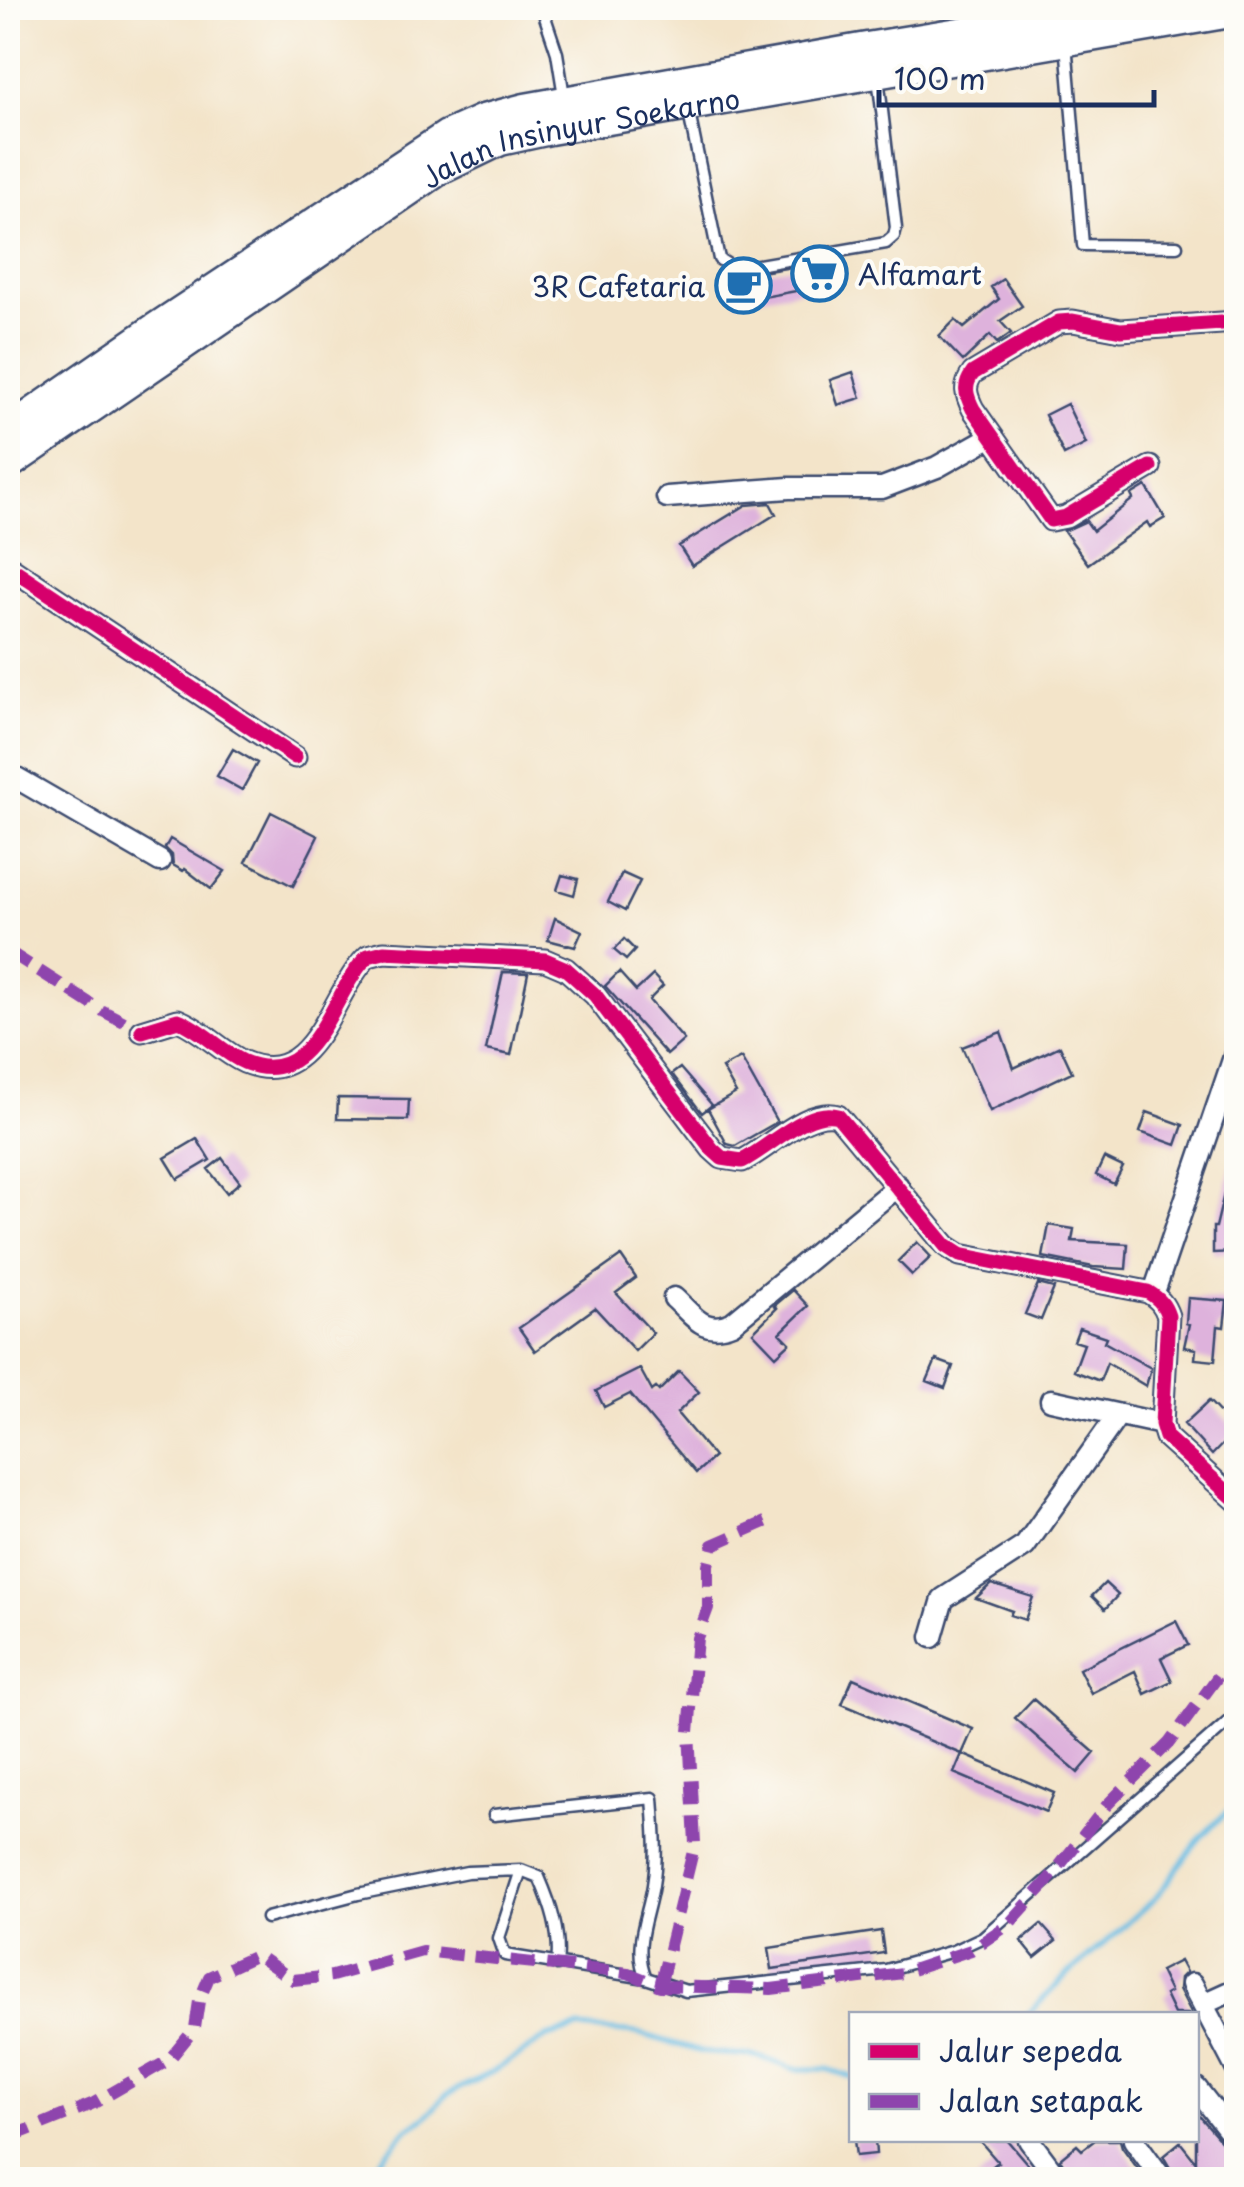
<svg xmlns="http://www.w3.org/2000/svg" width="1244" height="2187" font-family="'Playpen Sans',sans-serif">
	<rect width="100%" height="100%" fill="#fdfcf7"/>
	<filter id="ink" filterUnits="userSpaceOnUse"><feTurbulence type="fractalNoise" baseFrequency=".01" numOctaves="2"/><feDisplacementMap in="SourceGraphic" scale="20" xChannelSelector="R" yChannelSelector="G"/><feConvolveMatrix kernelMatrix="1 2 1 2 8 2 1 2 1" color-interpolation-filters="sRGB"/></filter>
	<filter id="wash" filterUnits="userSpaceOnUse"><feTurbulence type="fractalNoise" baseFrequency=".0048" numOctaves="4" result="noise"/><feDisplacementMap in="SourceGraphic" scale="40" xChannelSelector="R" yChannelSelector="G"/><feGaussianBlur stdDeviation="2.25" result="paint"/><feColorMatrix in="noise" values="0 0 0 0 0 0 0 0 0 0 0 0 0 0 0 0 0 1.4 0 .05"/><feComposite in="paint" operator="in"/></filter>
	<g filter="url(#wash)">
		<rect width="100%" height="100%" fill="#f3e4c9"/>
		<g fill="none" stroke-linecap="round" stroke-linejoin="round">
			<path stroke="#67bde4" stroke-width="5" d="M1028 2014 1064 1978 1155 1899 1199 1839 1236 1803
				M337 2180 357 2171 370 2173 407 2129 425 2118 446 2095 496 2070 547 2037 579 2028 637 2033 703 2052 756 2056 795 2069H827L852 2077"/>
		</g>
		<g id="blocks">
			<path fill="#deb2dc" d="M836 260 840 283 736 302 730 277Z
				M1003 279 1022 306 1000 321 1011 333 997 343 990 335 963 361 939 336 955 320 964 328 999 299 991 287Z
				M853 372 861 398 838 405 830 380Z
				M1067 404 1086 444 1064 455 1045 415Z
				M1146 486 1165 518 1150 527 1147 522 1088 564 1064 531 1086 521 1093 531 1133 499 1131 495Z
				M770 503 776 514 692 566 679 546 746 505Z
				M233 749 257 763 242 790 217 776Z
				M271 812 318 836 293 886 246 862Z
				M170 839 225 871 211 889 185 869 183 871 173 865 172 855 165 848Z
				M622 873 640 881 625 911 608 902Z
				M562 875 578 879 574 895 557 890Z
				M555 918 582 931 575 947 548 940Z
				M624 939 635 950 626 960 614 950Z
				M503 972 528 973 511 1055 486 1050Z
				M619 972 636 991 653 975 663 986 649 1000 684 1040 667 1055 605 986Z
				M1001 1032 1014 1068 1060 1046 1072 1072 990 1111 962 1047Z
				M741 1058 777 1122 735 1146 727 1144 708 1109 736 1093 722 1068Z
				M680 1068 712 1105 702 1113 672 1074Z
				M338 1098 409 1099 408 1120 337 1119Z
				M1147 1112 1183 1125 1176 1145 1140 1132Z
				M197 1139 210 1160 178 1179 165 1158Z
				M222 1158 240 1182 227 1193 208 1169Z
				M1104 1158 1123 1167 1114 1184 1096 1175Z
				M1231 1165 1236 1166V1252L1213 1253V1227H1216Z
				M1049 1225 1074 1229 1072 1241 1128 1244 1126 1269 1093 1267 1043 1257Z
				M917 1242 931 1257 912 1275 898 1261Z
				M621 1256 636 1278 616 1293 653 1333 635 1351 595 1308 535 1351 519 1328Z
				M1038 1284 1054 1288 1041 1320 1025 1314Z
				M793 1290 808 1306 780 1333 790 1343 776 1356 753 1332 777 1308 774 1306Z
				M1188 1298 1227 1301 1224 1327 1218 1326 1215 1361 1195 1359 1196 1349 1184 1347 1189 1324 1186 1323Z
				M1079 1328 1106 1337 1104 1342 1151 1368 1146 1386 1107 1363 1100 1381 1074 1371 1084 1344 1074 1341Z
				M936 1360 953 1366 945 1388 927 1381Z
				M640 1369 652 1391 656 1388 659 1391 679 1371 699 1392 677 1413 714 1457 696 1473 630 1394 604 1407 596 1391Z
				M1209 1401 1236 1430 1212 1455 1184 1424Z
				M1105 1583 1118 1595 1105 1609 1092 1596Z
				M991 1584 1033 1597 1025 1620 1010 1615 1012 1611 976 1598Z
				M1176 1621 1188 1645 1161 1658 1172 1681 1145 1694 1135 1671 1091 1693 1079 1669Z
				M853 1678 973 1729 962 1754 842 1704Z
				M1033 1699 1095 1753 1078 1773 1015 1718Z
				M962 1754 1054 1793 1046 1812 954 1773Z
				M1041 1924 1056 1941 1035 1958 1021 1941Z
				M881 1931 884 1953 772 1969 769 1948Z
				M1180 1961 1186 1972 1180 1978 1179 1989 1192 2014H1174L1165 1995 1170 1992 1160 1971Z
				M1196 2112 1236 2158V2180H1177L1163 2156 1180 2142 1196 2162Z
				M854 2140H875L876 2154 856 2156Z
				M979 2140H1007L1041 2180H976L998 2162Z
				M1095 2140H1120L1122 2147 1146 2180H1073L1060 2159 1077 2145 1082 2150Z"/>
		</g>
	</g>
	<g filter="url(#ink)">
		<use href="#blocks" fill-opacity="0" stroke="#3b4a6e" stroke-width="2.5"/>
		<g fill="none" stroke-linecap="round" stroke-linejoin="round">
			<defs>
				<path id="service" d="M552 8 545 17 557 53 564 96
					M1066 43 1083 245 1177 246
					M688 108 719 259 735 269 886 243 894 236 896 228 878 77
					M494 1815 653 1798C655 1827 658 1856 653 1885 648 1918 632 1945 646 1978L686 1991 886 1970 953 1951 983 1937 1236 1715
					M521 1870 539 1877C551 1905 561 1934 557 1965
					M267 1918 358 1894 467 1872 521 1870 499 1938 505 1955 646 1978"/>
				<path id="minor" d="M1150 467 1066 517 1051 520 973 409C966 395 963 386 973 373L1059 322 1073 321 1121 330 1236 322
					M667 497 789 488H882L937 467 992 436
					M8 566 295 757
					M8 773 160 861
					M142 1031 178 1020C203 1030 220 1051 244 1062 316 1092 331 991 368 956L384 952 545 960 566 969 595 995 712 1149 722 1158 742 1161C769 1148 808 1107 838 1116L946 1246 960 1255 1148 1292C1159 1299 1164 1304 1168 1316L1162 1424 1166 1437 1236 1500
					M1153 1295 1236 1051
					M674 1298C694 1316 703 1335 732 1323L898 1186
					M1051 1400 1162 1424
					M932 1637 943 1599 1025 1546 1118 1415
					M1192 1984 1236 2068
					M1203 2004 1236 1989
					M1196 2088 1236 2139
					M1029 2140 1059 2180
					M1134 2140 1163 2180
					M961 2179V2180"/>
				<g id="secondary">
					<path d="M8 431 152 331 447 136 483 120 525 109 861 49 1113 8"/>
					<path id="s1" d="M8 464 438 170 500 140 550 129 1236 11"/>
				</g>
			</defs>
			<use href="#service" stroke="#3b4a6e" stroke-width="15"/>
			<use href="#minor" stroke="#3b4a6e" stroke-width="25"/>
			<use href="#secondary" stroke="#3b4a6e" stroke-width="35"/>
			<use href="#service" stroke="#fff" stroke-width="10"/>
			<use href="#minor" stroke="#fff" stroke-width="20"/>
			<use href="#secondary" stroke="#fff" stroke-width="30"/>
			<path stroke="#8e44ad" stroke-width="12" stroke-dasharray="25 12" stroke-linecap="butt" d="M8 951 99 1009 142 1031
				M660 1986 695 1843 689 1732 697 1638 708 1608V1565L713 1545 774 1518
				M8 2138 94 2103 169 2060 195 2028 199 2001 209 1977 257 1955 293 1980 332 1976 422 1951 628 1973 660 1986 771 1989 903 1973 971 1950 1008 1925 1046 1883 1107 1805 1169 1743 1236 1652"/>
			<defs>
				<path id="cycleway" d="M1150 467 1066 517 1051 520 973 409C966 395 963 386 973 373L1059 322 1073 321 1121 330 1236 322
					M8 566 295 757
					M142 1031 178 1020C203 1030 220 1051 244 1062 316 1092 331 991 368 956L384 952 545 960 566 969 595 995 712 1149 722 1158 742 1161C769 1148 808 1107 838 1116L946 1246 960 1255 1148 1292C1159 1299 1164 1304 1168 1316L1162 1424 1166 1437 1236 1500"/>
			</defs>
			<use href="#cycleway" stroke="#fdfcf7" stroke-width="21"/>
			<use href="#cycleway" stroke="#d6006c" stroke-width="15"/>
		</g>
	</g>
	<defs>
		<symbol id="supermarket-ring" viewBox="-11 -11 22 22"><circle r="9.5" fill="#fdfcf7" stroke="#1f6fb2" stroke-width="1.5"/><path d="M-6-5.5h2.5l.6 2H6L4.5 2H-2.5L-4.4-4H-6ZM-1.5 3.2a1.3 1.3 0 1 0 .1 0ZM3 3.2a1.3 1.3 0 1 0 .1 0Z" fill="#1f6fb2"/></symbol>
		<symbol id="cafe-ring" viewBox="-11 -11 22 22"><circle r="9.5" fill="#fdfcf7" stroke="#1f6fb2" stroke-width="1.5"/><path d="M-5.5-4.5H6V0H3Q3 3.5 0 3.5H-2.5Q-5.5 3.5-5.5 0ZM3-3.2v2h1.7v-2ZM-6 4.5H4V6H-6Z" fill="#1f6fb2"/></symbol>
	</defs>
	<g fill-rule="evenodd">
		<use href="#supermarket-ring" x="788" y="242" width="63" height="63"/>
		<use href="#cafe-ring" x="712" y="254" width="63" height="63"/>
	</g>
	<g text-anchor="middle" dominant-baseline="central" stroke-width="8" stroke-linejoin="round" paint-order="stroke">
		<g font-size="28" fill="#1b2f5e" stroke="#fdfcf7">
			<text stroke="none"><textPath href="#s1" startOffset="668">Jalan Insinyur Soekarno</textPath></text>
		</g>
		<g font-size="28" fill="#1b2f5e" stroke="#fdfcf7" text-anchor="start">
			<text x="858" y="273">Alfamart</text>
			<text x="705" y="285" text-anchor="end">3R Cafetaria</text>
		</g>
	</g>
	<rect width="1244" height="2187" fill="none" stroke="#fdfcf7" stroke-width="40"/>
	<rect x="849" y="2012" width="350" height="130" fill="#fdfcf7" stroke="#a3aaba" stroke-width="2.5"/>
	<rect x="869" y="2044" width="50" height="15" fill="#d6006c" stroke="#a3aaba" stroke-width="2.5"/>
	<text x="939" y="2062" font-size="30" fill="#1b2f5e">Jalur sepeda</text>
	<rect x="869" y="2094" width="50" height="15" fill="#8e44ad" stroke="#a3aaba" stroke-width="2.5"/>
	<text x="939" y="2112" font-size="30" fill="#1b2f5e">Jalan setapak</text>
	<path d="M879 90v15h275v-15" fill="none" stroke="#1b2f5e" stroke-width="5"/>
	<text x="894" y="90" font-size="30" fill="#1b2f5e" stroke="#fdfcf7" stroke-width="8" paint-order="stroke">100 m</text>
</svg>
